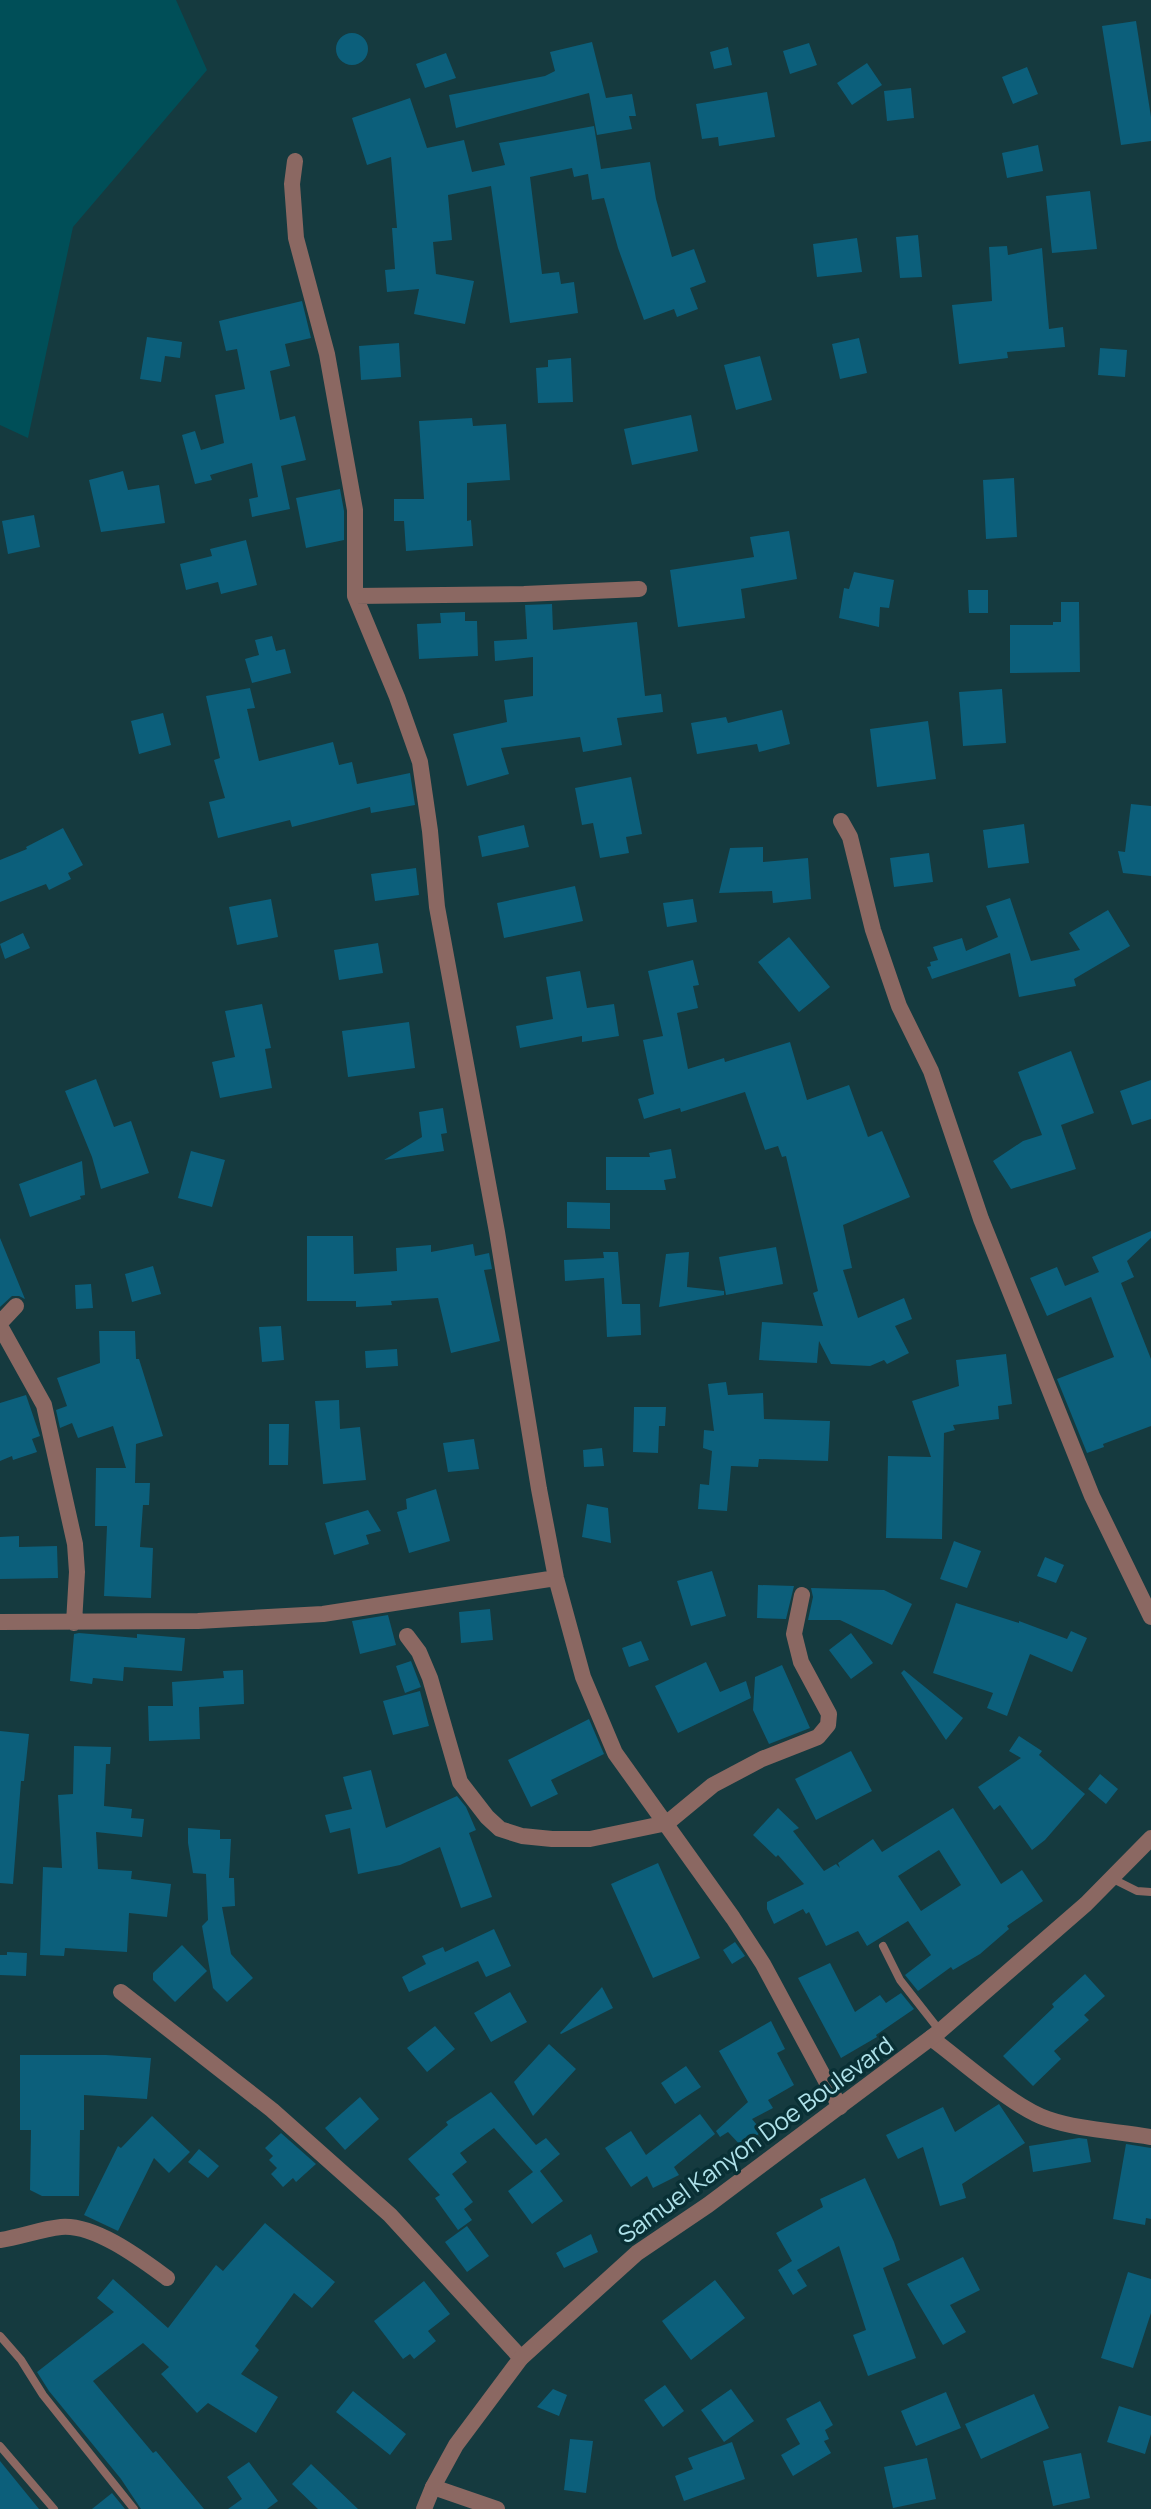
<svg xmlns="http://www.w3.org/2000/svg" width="1151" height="2509" font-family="Manrope,sans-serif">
	<rect width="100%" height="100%" fill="#153a3f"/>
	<path fill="#004f58" d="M0 0H176L207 70 73 227 28 438 0 425Z"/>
	<path fill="#0c5f7b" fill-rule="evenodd" d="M1136 21 1151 117V141L1121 145 1102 26Z
		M336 49a16 16 0 1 1 32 0a16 16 0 1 1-32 0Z
		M592 42 606 98 632 94 636 116H629L632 129 597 135 589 93 456 128 449 95 545 76 555 71 550 52Z
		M809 43 817 65 790 74 783 51Z
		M728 47 732 65 714 69 710 52Z
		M446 53 456 78 425 88 416 64Z
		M867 63 882 85 852 105 837 83Z
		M1027 67 1038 94 1013 104 1002 77Z
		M911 88 914 118 887 121 884 91Z
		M767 92 775 137 719 146 718 137 702 139 696 104Z
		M410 98 427 148 464 140 472 172 505 165 499 143 594 126 601 169 650 162 656 199 672 257 694 249 706 282 690 288 698 309 677 317 674 309 644 320 618 248 604 198 592 200 588 174 574 177 572 168 530 177 542 274 559 272 561 284 574 282 578 313 510 323 491 186 448 195 452 240 433 242 436 274 474 281 465 324 414 314 419 289 387 292 385 270 395 269 392 228H397L391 157 367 165 352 118Z
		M1038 145 1043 171 1007 178 1002 153Z
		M1090 191 1097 249 1052 253 1046 196Z
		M918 235 922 277 900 278 896 237Z
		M857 238 862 272 817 277 813 244Z
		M1007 246 1008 255 1042 248 1049 329 1063 327 1065 347 1007 352 1008 358 959 364 952 305 992 301 989 247Z
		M302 301 311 338 285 344 290 366 270 371 280 420 295 416 306 460 281 466 290 509 252 517 249 499 258 497 252 463 210 475 212 480 195 484 182 435 195 431 201 450 224 443 215 395 245 389 237 349 226 351 219 321Z
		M147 337 182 342 180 358 165 356 161 382 140 379Z
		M859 338 867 373 840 379 832 344Z
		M399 343 401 377 361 380 359 346Z
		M1100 348 1127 350 1125 377 1098 375Z
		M760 356 772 400 736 410 724 365Z
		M571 358 573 402 538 403 536 368 548 367V360Z
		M691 415 698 451 632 465 624 429Z
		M472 418 473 426 506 424 510 480 467 483V521L471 520 473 546 406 551 404 521H394V499H424L419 421Z
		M123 471 128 490 159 485 165 523 101 532 89 480Z
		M1014 478 1017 537 986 539 983 480Z
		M340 489 344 511V540L306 548 296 498Z
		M34 515 40 547 8 554 2 521Z
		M789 531 797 579 741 589 745 618 678 627 670 570 754 557 750 537Z
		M246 540 257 585 221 594 218 582 186 590 180 564 212 556 210 549Z
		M854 572 894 580 889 608 880 607 879 627 839 618 844 588 849 589Z
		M968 590H988V613H969Z
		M1061 602H1079L1080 672 1010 673V625H1053V622H1061Z
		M552 604 553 630 637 622 645 696 661 694 663 712 617 718 622 745 583 752 580 737 501 748 509 774 467 786 453 734 507 722 504 700 533 696V657L495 661 494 641 527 639 525 605Z
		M465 612V621H477L478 656 419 659 417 624 441 623 440 613Z
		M272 636 276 651 285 649 291 673 252 683 245 659 259 655 255 640Z
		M250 688 255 708 247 709 259 761 333 742 339 765 352 762 357 784 410 773 415 805 371 813 370 807 292 827 290 820 218 838 209 802 225 798 214 760 220 758 206 696Z
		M1002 689 1006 743 963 746 959 692Z
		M782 710 790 744 759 752 757 744 697 754 691 723 726 717 728 723Z
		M163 713 171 745 139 754 131 721Z
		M928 721 936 779 877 787 870 729Z
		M631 777 642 834 626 837 629 853 600 858 593 823 582 825 575 788Z
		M1131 804 1151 806V876L1123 873 1118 851 1125 852Z
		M1024 824 1029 863 988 868 983 830Z
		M524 825 529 847 482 857 478 836Z
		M63 828 83 865 68 873 71 879 49 890 46 884 0 902V860L27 849 26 847Z
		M763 847V862L808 858 811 899 773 903 772 891 719 893 730 848Z
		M929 853 933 882 894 887 890 858Z
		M416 868 419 895 375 901 371 874Z
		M575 886 583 921 504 938 497 903Z
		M1010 898 1031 961 1080 950 1069 933 1108 910 1130 946 1074 979 1076 986 1019 997 1010 953 932 979 927 967 931 966 930 962 938 960 933 947 962 938 966 951 998 937 986 906Z
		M271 899 278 937 237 945 229 907Z
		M693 899 697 922 667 927 663 903Z
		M23 933 30 948 5 959 0 944Z
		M789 937 830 987 799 1012 758 962Z
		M378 943 383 973 339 980 334 950Z
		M693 960 699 985 693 986 698 1008 677 1013 688 1069 724 1058 725 1062 790 1042 807 1100 849 1085 868 1137 882 1131 910 1197 843 1225 852 1268 843 1270 858 1318 904 1298 912 1319 895 1326 909 1353 887 1364 884 1360 870 1366 831 1364 819 1341 817 1363 759 1360 762 1322 823 1326 813 1293 818 1291 786 1156 782 1157 778 1146 765 1150 745 1092 681 1112 680 1108 644 1119 638 1099 654 1094 643 1040 663 1036 648 971Z
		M580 971 587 1008 614 1004 619 1036 582 1042V1036L520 1048 516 1026 553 1019 546 977Z
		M262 1004 271 1048 265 1049 272 1088 220 1098 212 1062 235 1057 225 1011Z
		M409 1022 415 1068 348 1077 342 1031Z
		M1071 1051 1094 1113 1061 1125 1076 1169 1011 1189 993 1161 1023 1141 1042 1135 1018 1072Z
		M96 1079 114 1127 131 1121 149 1173 101 1189 92 1157 65 1091Z
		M1151 1080V1119L1132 1125 1120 1091Z
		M443 1108 447 1133 441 1134 444 1151 384 1160 422 1137 419 1112Z
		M671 1149 676 1178 664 1180 666 1190H606V1157H650L649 1153Z
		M191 1151 225 1160 212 1207 178 1198Z
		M82 1161 85 1195 80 1196 81 1199 30 1217 19 1184Z
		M567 1202 610 1203V1229L567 1228Z
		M1151 1231V1238L1127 1261 1134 1277 1121 1283 1151 1359V1426L1103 1444 1104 1447 1087 1453 1057 1379 1114 1357 1091 1297 1047 1316 1030 1278 1057 1267 1065 1286 1099 1272 1092 1257Z
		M307 1236H353L354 1274 397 1271 396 1248 431 1245V1252L473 1244 475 1256 489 1253 492 1269 484 1270 500 1341 451 1353 438 1298 391 1301 392 1305 356 1307V1301H307Z
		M0 1238 25 1299 19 1296H12L0 1307Z
		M776 1247 783 1284 726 1295 719 1257Z
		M603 1252H618L622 1304H640L641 1335 607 1337 604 1278 565 1281 564 1260 604 1258Z
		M689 1252 687 1287 724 1291V1295L659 1307 666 1254Z
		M153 1266 161 1294 132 1302 125 1274Z
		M91 1284 93 1308 76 1309 75 1285Z
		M281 1326 284 1360 262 1362 259 1327Z
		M99 1331H135L136 1359H139L163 1436 136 1444 135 1483H150L149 1505H143L140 1547 153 1548 151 1598 104 1596 107 1526H95L96 1468H126L113 1426 78 1438 72 1423 60 1428 56 1410 67 1406 57 1378 100 1363Z
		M397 1349 398 1366 366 1368 365 1351Z
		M1006 1354 1012 1404 998 1406 999 1419 953 1425 955 1430 944 1433 942 1539 886 1538 888 1456 931 1457 912 1401 959 1386 956 1360Z
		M726 1382 728 1395 763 1393 764 1419 830 1421 828 1461 759 1459 758 1467 731 1466 727 1511 698 1509 700 1484 709 1485 712 1451 703 1448 704 1430 714 1431 708 1384Z
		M26 1395 40 1436 32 1439 37 1452 13 1460 12 1456 0 1461V1403Z
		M339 1400 340 1429 360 1427 366 1480 323 1484 315 1401Z
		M634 1407H666L665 1426H659L658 1453 633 1452Z
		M269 1424H289L288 1465H269Z
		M474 1439 479 1469 448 1472 443 1443Z
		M602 1448 604 1466 584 1467 583 1450Z
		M436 1489 450 1541 409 1553 397 1512 407 1509 406 1499Z
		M587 1504 608 1508 611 1543 582 1537Z
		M368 1510 381 1531 366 1535 369 1544 334 1555 325 1523Z
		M19 1536V1547L57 1546 58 1578 0 1579V1537Z
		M954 1541 981 1551 967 1588 940 1579Z
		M1045 1557 1064 1565 1056 1583 1037 1576Z
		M712 1571 726 1616 691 1626 677 1581Z
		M758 1585 794 1586 786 1619 757 1618Z
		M811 1588 884 1590 912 1604 892 1645 840 1620H808L813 1597Z
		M956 1603 1019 1623V1621L1067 1639 1071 1631 1087 1638 1072 1672 1030 1654 1007 1716 987 1708 993 1693 933 1673Z
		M490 1609 493 1640 461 1643 459 1612Z
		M388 1615 396 1645 360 1654 352 1621Z
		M79 1633 137 1638V1634L185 1638 182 1671 124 1667 123 1681 93 1678 92 1684 70 1681 74 1634Z
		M851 1633 873 1663 851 1679 829 1650Z
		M641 1641 649 1660 629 1667 622 1648Z
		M411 1661 421 1687 405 1693 396 1666Z
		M706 1662 720 1692 746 1681 751 1698 678 1733 655 1686Z
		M782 1665 810 1728 769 1744 753 1710 755 1677Z
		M243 1670 244 1704 199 1707 200 1739 149 1741 148 1706H173L172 1682 224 1678 223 1671Z
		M904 1670 963 1718 946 1740 901 1673Z
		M420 1691 429 1726 393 1735 383 1701Z
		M589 1719 604 1754 551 1780 558 1794 531 1807 508 1760Z
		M0 1731 29 1734 24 1781H21L13 1884 0 1883Z
		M1019 1736 1042 1751 1039 1755 1085 1794 1045 1840 1032 1850 1000 1805 994 1810 978 1787 1021 1758 1009 1751Z
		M74 1746 111 1747 110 1764H106L104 1806 132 1809 131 1818 144 1819 142 1837 96 1832 98 1869 132 1871 131 1879 171 1884 167 1917 129 1913 127 1952 65 1948 64 1956 40 1955 43 1867 62 1868 58 1795 73 1794Z
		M851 1751 872 1791 816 1820 795 1779Z
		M371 1770 386 1828 457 1796 466 1807 476 1830 469 1833 492 1897 461 1908 440 1847 400 1865 358 1874 350 1828 330 1833 325 1815 352 1809 343 1777Z
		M1100 1774 1118 1789 1106 1804 1088 1789Z
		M778 1808 799 1828 793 1831 824 1871 836 1864 840 1868 838 1863 873 1839 882 1852 953 1808 1001 1884 1022 1870 1043 1901 1007 1926 1009 1929 980 1954 953 1970 951 1967 918 1991 905 1975 931 1955 908 1921 867 1946 858 1931 826 1946 809 1912 806 1914 803 1909 774 1924 767 1909V1902L804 1884 778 1855 776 1857 753 1835ZM939 1850 961 1885 921 1911 898 1876Z
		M188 1828 220 1830V1839H231L229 1878H234L235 1906 222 1907 231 1954 253 1978 227 2002 213 1988 202 1926 208 1920 206 1874 193 1873 188 1843Z
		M658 1863 700 1958 653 1978 611 1884Z
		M494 1929 511 1966 486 1977 478 1961 409 1992 402 1977 426 1964 422 1956 443 1947 445 1952Z
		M735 1942 745 1956 732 1964 723 1950Z
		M182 1945 207 1971 175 2002 153 1980V1973Z
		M7 1952 27 1953 26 1976 0 1975V1955H7Z
		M830 1963 855 2012 880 1995 886 2003 901 1993 914 2009 876 2035 877 2037 841 2058 798 1978Z
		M1085 1974 1105 1996 1084 2015 1089 2020 1054 2051 1061 2059 1033 2086 1003 2056 1054 2007 1052 2004Z
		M602 1987 613 2008 561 2034 560 2033Z
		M510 1992 527 2022 491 2042 474 2013Z
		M771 2021 785 2049 777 2053 794 2085 768 2100 773 2108 752 2119 762 2131 743 2148 728 2132 720 2137 716 2131 748 2102 719 2051Z
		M435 2026 455 2049 427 2072 407 2048Z
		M549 2044 576 2069 533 2116 514 2082Z
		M20 2055H106L151 2058 147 2099 84 2095V2130H80L79 2196H42L30 2190 31 2130H20Z
		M686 2066 701 2087 675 2104 661 2083Z
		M491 2092 536 2145 546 2138 560 2154 540 2171 563 2201 532 2224 508 2191 533 2172 494 2128 460 2153 467 2162 452 2174 473 2202 464 2209 472 2220 458 2230 435 2198 440 2195 408 2159 448 2125 446 2122Z
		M360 2097 379 2119 345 2150 325 2128Z
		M999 2104 1025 2143 962 2184 966 2198 940 2206 923 2147 898 2159 886 2135 943 2107 955 2132Z
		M700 2114 715 2134 674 2167 679 2175 653 2188 647 2176 631 2187 605 2148 631 2131 646 2155Z
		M152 2116 190 2152 169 2173 154 2158 118 2231 84 2215 118 2146 121 2148Z
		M281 2133 316 2164 296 2182 293 2178 283 2187 271 2174 277 2168 269 2160 273 2156 265 2148Z
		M1079 2138 1087 2139 1091 2162 1033 2172 1029 2146Z
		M1126 2144 1151 2148V2219L1146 2218 1145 2225 1113 2219Z
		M199 2149 219 2166 208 2178 188 2162Z
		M865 2178 894 2242 900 2260 883 2268 916 2358 868 2376 853 2335 866 2330 839 2246 797 2270 807 2286 793 2295 778 2270 792 2261 776 2233 823 2207 820 2199Z
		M265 2223 335 2282 312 2308 294 2293 255 2346 259 2350 241 2374 278 2397 256 2433 208 2403 197 2413 161 2374 169 2367 143 2343 93 2381 153 2453 156 2451 204 2509H141L121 2479 49 2391 37 2372 114 2312 97 2298 113 2279 168 2328 216 2265 223 2271Z
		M467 2226 489 2256 467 2272 445 2242Z
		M591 2234 598 2252 564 2268 556 2253Z
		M963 2257 980 2290 950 2305 966 2332 943 2345 907 2284Z
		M1128 2272 1151 2279V2313L1133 2368 1101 2358Z
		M715 2280 745 2318 691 2360 662 2321Z
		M424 2281 450 2314 428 2331 436 2341 414 2359 410 2354 403 2359 374 2321Z
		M665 2385 684 2411 663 2427 644 2400Z
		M553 2389 567 2395 559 2416 537 2407Z
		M731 2389 754 2421 724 2442 701 2410Z
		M353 2391 406 2434 390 2455 336 2412Z
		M946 2392 961 2428 916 2446 901 2411Z
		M1034 2394 1049 2428 981 2459 965 2424Z
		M820 2401 833 2425 825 2430 829 2439 824 2441 831 2453 793 2476 781 2455 800 2444 786 2419Z
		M1119 2406 1151 2416V2434L1145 2454 1107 2442Z
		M570 2439 593 2441 586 2493 564 2490Z
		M732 2442 745 2479 684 2501 675 2476 693 2469 688 2458Z
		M1081 2453 1090 2498 1053 2506 1043 2461Z
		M927 2458 936 2499 893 2508 884 2467Z
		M0 2461 39 2509H0Z
		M249 2462 278 2501 267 2509H228L242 2499 227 2477Z
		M311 2464 358 2509H318L292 2484Z
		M112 2493 125 2509H92Z"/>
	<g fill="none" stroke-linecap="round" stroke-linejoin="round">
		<path stroke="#8b6862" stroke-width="8" d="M1111 1878 1137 1891 1151 1892
			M883 1946 900 1980 940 2031
			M0 2336 21 2360 43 2395 134 2509
			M0 2446 54 2509"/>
		<path stroke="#8b6862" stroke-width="16" d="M295 161 292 184 296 238 327 354 355 510V596L397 697 420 762 430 831 437 907 497 1232 539 1489 556 1578 583 1677 615 1753 733 1918 763 1964 840 2107
			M355 596 524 594 639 589
			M841 821 850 837 873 930 899 1006 931 1071 981 1219 1092 1496 1151 1617
			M0 1323 16 1306
			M0 1326 44 1405 75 1544 77 1572 74 1623
			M0 1622 198 1621 323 1614 556 1578
			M407 1636 419 1652 430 1678 460 1782 487 1817 500 1829 522 1836 552 1839H590L667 1823 713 1785 762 1759 818 1737 828 1725 829 1714 801 1662 794 1634 802 1595
			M121 1992 272 2110 390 2215 521 2358
			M931 2038C961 2060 1014 2108 1048 2119 1080 2130 1117 2131 1151 2137
			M0 2240C20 2237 41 2229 61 2227 95 2224 141 2259 167 2278
			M433 2487 497 2509"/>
		<path stroke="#8b6862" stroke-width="16" d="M424 2509 433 2487 456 2445 521 2358 637 2253 708 2205 940 2031 1086 1904 1151 1838"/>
	</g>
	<g text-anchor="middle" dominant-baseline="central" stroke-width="7" stroke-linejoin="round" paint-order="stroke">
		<g font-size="24" fill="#afe2ea" stroke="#093035">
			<text transform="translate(755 2139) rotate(-36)">Samuel Kanyon Doe Boulevard</text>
		</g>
	</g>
</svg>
